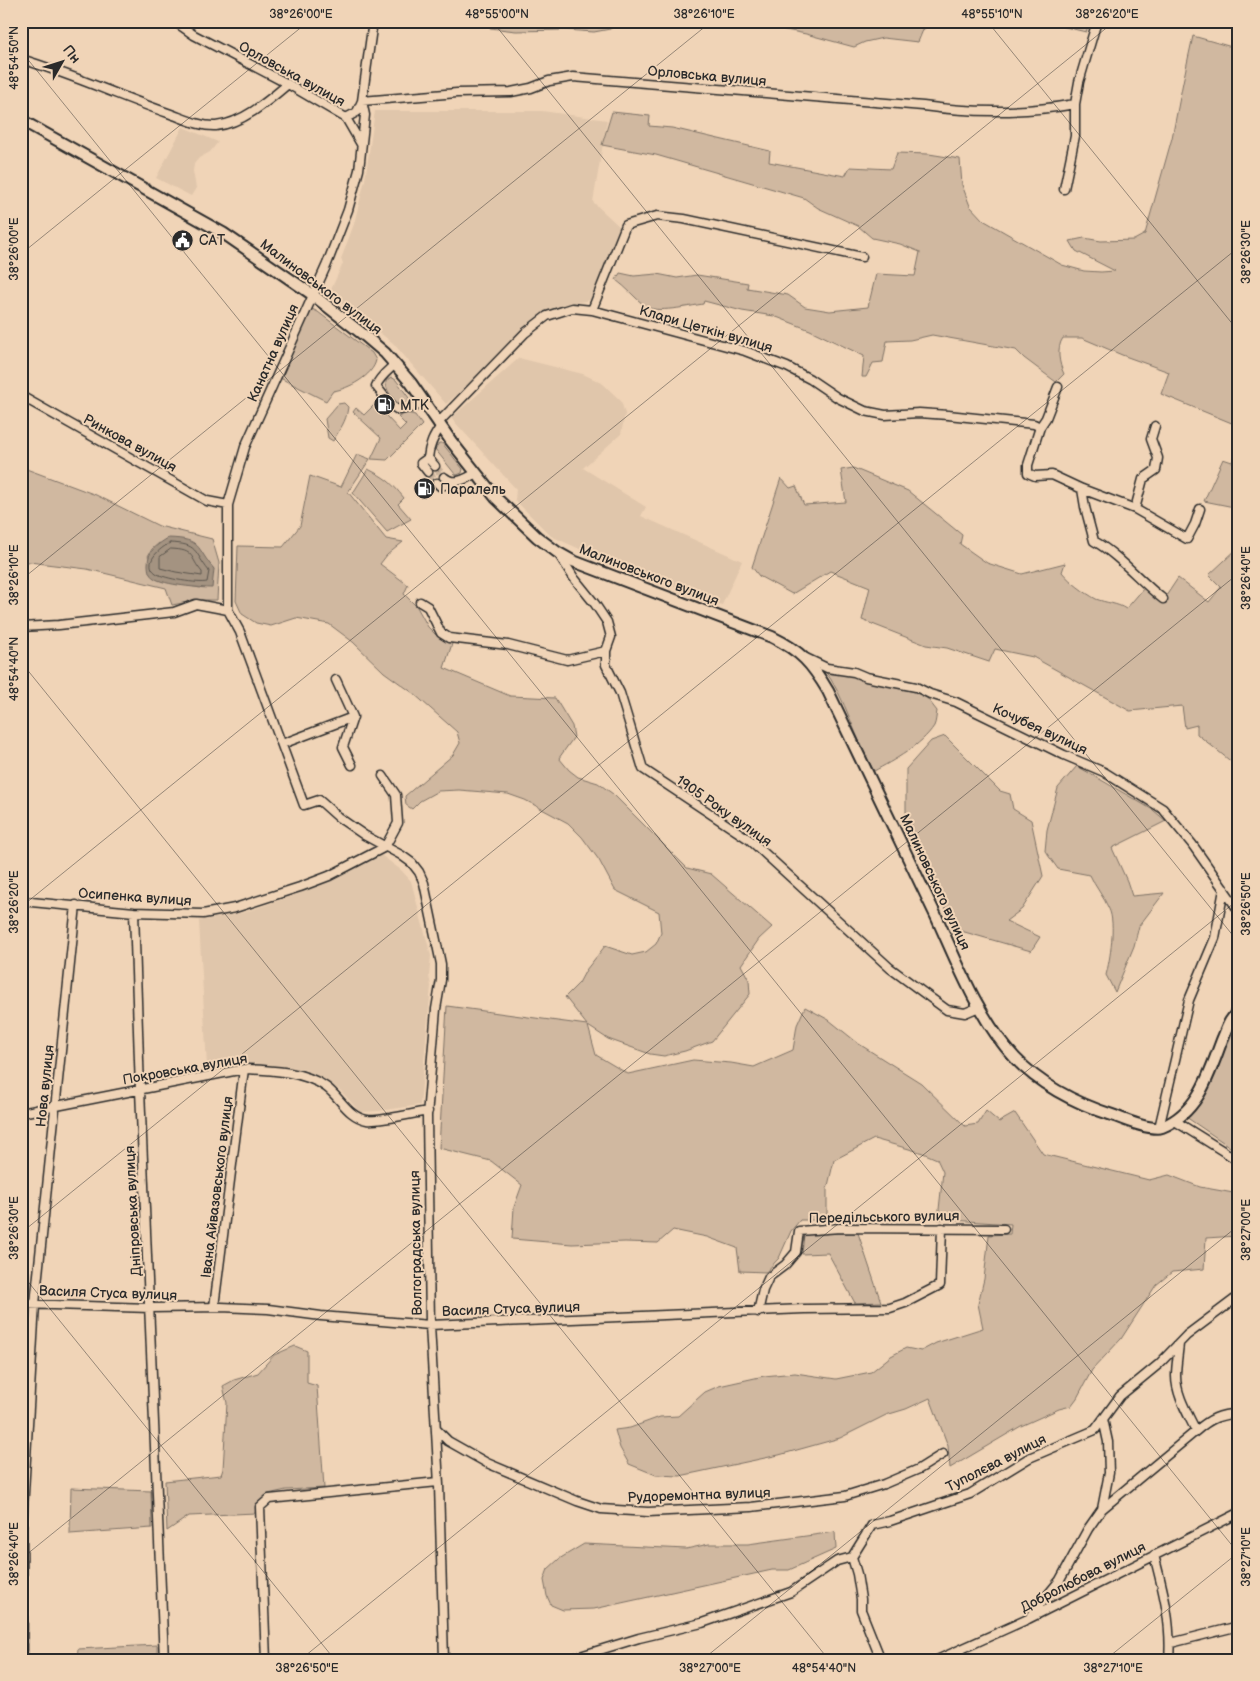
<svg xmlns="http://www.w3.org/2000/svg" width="1260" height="1681" font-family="'Balsamiq Sans',sans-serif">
	<rect width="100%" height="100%" fill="#f0d4b7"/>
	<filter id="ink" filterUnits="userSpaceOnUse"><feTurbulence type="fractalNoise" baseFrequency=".02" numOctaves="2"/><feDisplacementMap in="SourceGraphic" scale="10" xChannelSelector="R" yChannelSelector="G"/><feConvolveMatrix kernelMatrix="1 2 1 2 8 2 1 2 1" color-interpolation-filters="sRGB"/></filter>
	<g filter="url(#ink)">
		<path fill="#e0c6ab" d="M375 111H542L607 120 593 202 621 228 590 300 566 305 534 319 501 351 494 362 446 404 393 343 329 294 343 263 341 259 354 224 365 180Z
			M183 127 218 142 210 152 199 158 194 164 193 171 196 188 191 196 156 178Z
			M519 358 583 374 602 383 621 401 625 414 621 434 583 468 646 507 641 516 742 561 722 605 611 563 551 536 515 500 516 489 451 418Z
			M381 855 401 870 411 881 431 956 429 976 431 986 420 1105 378 1111 360 1112 340 1090 306 1070 275 1066 237 1065 207 1067 199 921 245 912 300 893 333 879Z"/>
		<path fill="#d0b8a0" stroke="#7e7266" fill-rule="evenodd" d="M493 21H621L610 29 594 32 565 30 516 31 490 28Z
			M716 21H933L923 30 918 42 883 38 865 42 854 47 806 34 760 25Z
			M1040 21H1090L1086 32Z
			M1193 36 1239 49V426L1161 394 1169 372 1122 355 1082 338H1063C1056 348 1059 364 1064 374L1056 382 1024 358 1016 350 932 335 910 340 887 341 883 362 873 363 866 377H862L864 356 810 330 774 316 742 311 704 301 703 304C690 306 655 314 645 306 635 298 627 288 616 280L620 273 634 276 657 274 677 278 697 275 748 283 747 288 788 295 805 307 830 311 868 307 876 274 915 276 920 252 900 244 872 238 858 226 818 208 804 198 656 155 602 145 612 112 650 116 649 126 672 128 770 151 769 162 845 176 850 167 891 169 897 153 929 154 960 159 962 185 970 206 983 220 1062 265 1084 271 1101 272 1115 271 1076 251 1070 241 1084 238 1101 241 1134 240 1145 234 1172 138 1183 82Z
			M312 309 318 312 372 353 376 360C373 376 348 389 333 391L326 401 278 377 307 310Z
			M391 377 396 380 409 398V401L405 405C395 405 385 390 386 381Z
			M344 403 348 407C346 423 340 428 333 441L328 438 325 419 338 404Z
			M375 404 400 431 406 425 398 417 407 413 415 415 422 425 387 460 371 459 381 438 353 412 356 408 364 415Z
			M439 443H442L463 469 462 473 457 475 455 474 435 449Z
			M1239 447V508L1204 501 1223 459 1232 462Z
			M357 454 370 459 348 492 386 539 403 542 387 555 380 564 408 585 404 594 417 607 428 627 437 636 452 644 444 668 510 696 555 698 572 726 574 737 559 758 569 770 578 777 598 783 613 794 687 868 711 874 772 927 759 939 741 965 749 980 750 994 712 1041 685 1051 664 1056 650 1054 608 1039 588 1026 596 1055 628 1074 693 1060 731 1063 754 1067 793 1050 797 1025 805 1007 829 1020 859 1044 921 1083 965 1126 978 1124 986 1111 999 1122 1015 1113 1043 1154 1149 1180 1169 1175 1200 1187 1239 1194 1237 1236 1206 1238 1204 1269 1172 1272 1156 1285 1121 1339 1092 1370 1077 1398 1071 1406 1059 1409 1021 1426 950 1468 948 1446 930 1398 906 1409 886 1415 840 1438 779 1455 680 1476 656 1475 629 1464 620 1448 615 1430 630 1428 660 1417 678 1416 705 1392 719 1386 764 1376 795 1373 836 1379 871 1372 891 1356 906 1348 921 1351 936 1343 983 1328 978 1304 984 1279 989 1235 1010 1234 1011 1224 938 1219 943 1172 937 1159 923 1153 874 1139 834 1160 827 1190V1220H800L791 1231 779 1258 766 1272 740 1271 737 1248 707 1237 673 1230 658 1243 625 1242 572 1244 512 1239 514 1207 522 1185 491 1161 439 1148 447 1006 587 1025 565 997 579 983 586 970 605 946 632 955 646 952 656 944 661 933 659 912 615 890 599 860 582 837 568 823 525 800 508 794 459 790 438 791 420 801 412 809 406 805 405 796 453 755 460 743 457 732 413 693 384 672 353 642 329 624 296 618 271 626 256 623 242 614 236 601 238 546 283 547 300 526 310 476 341 487Z
			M21 467 96 495 159 526 212 539 219 563 217 600H199L172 605 166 588 87 569 21 561ZM159 543 208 562 214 569 200 588 163 581 148 556 152 549Z
			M853 468 908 491 962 535 960 544 987 563 1022 574 1065 563 1062 572C1070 582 1085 593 1096 599 1106 603 1117 603 1126 609L1144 588 1162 602 1178 578 1209 602 1221 587 1209 575 1239 547V768L1197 734V725L1185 728 1182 706 1130 711 1033 657 995 649 989 662 947 648 926 645 862 620 870 587 830 571 792 594 759 576 752 567 781 478 790 488 796 486 804 505 846 502 841 470Z
			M368 469C386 478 391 482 404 498L398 504 411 519 387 532 353 493Z
			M823 668 920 689 937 711C936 716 936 722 934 726 922 745 893 761 874 771 854 738 847 699 823 668Z
			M945 736 1000 791 1010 794 1013 809 1031 820 1043 876 1022 909 1006 921 1040 937 1031 951 954 929 906 812V769L931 741Z
			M1077 766 1153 810 1166 821 1112 848 1127 881 1132 896 1164 893 1139 926 1134 946 1115 992 1106 975C1110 960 1116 923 1109 909 1104 897 1095 887 1090 875L1058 869 1045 851 1047 830 1058 788Z
			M1239 1017V1153L1186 1117 1196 1108 1213 1078 1228 1033Z
			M858 1233 881 1302 855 1303 828 1253 802 1254 804 1234Z
			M295 1346 307 1351V1383L317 1386 324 1488 286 1490 268 1494 256 1505V1513L189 1516 167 1531 165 1481 221 1475 223 1469 227 1403 223 1386 234 1380 258 1373 274 1355Z
			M71 1488 151 1491 152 1528 70 1534Z
			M835 1532 836 1549 789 1570H772L594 1609 563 1610 551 1605 547 1596 544 1580 548 1569 559 1559 584 1544 686 1549 709 1544H748Z
			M157 1645V1660H77L78 1649Z"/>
		<path fill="#a49381" stroke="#74695f" d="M168 538C203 539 195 547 214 569L212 588C200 588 164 585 154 578 149 575 148 570 148 564 148 550 157 545 168 538Z"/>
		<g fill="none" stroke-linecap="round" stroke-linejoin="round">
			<path stroke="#5b554d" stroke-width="1" d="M170 543C199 544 193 551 209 571L207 582C199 584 164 579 156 573 142 563 160 548 170 543Z
				M171 549C196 550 189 557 202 572V576L176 572 160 568V557Z"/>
			<path stroke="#c9b29b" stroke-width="8" stroke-dasharray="8 4" stroke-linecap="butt" d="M435 466 444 477
				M428 472 437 483"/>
			<defs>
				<path id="street" d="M174 21 194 35 288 84 346 118 357 112 362 101 457 93 511 92 531 88 549 81 573 77 923 106C973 113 1025 113 1075 104
					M373 21 362 101 365 115 359 170 348 210 327 264 245 447 228 505V610L240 632 304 805 319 800 338 817 364 835 401 855 412 863 419 872 424 883 441 964V980L436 1009 427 1116 430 1325 439 1485 444 1660
					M21 59C71 74 119 96 168 113 183 118 200 127 216 126 243 123 268 101 288 84
					M346 118 361 144
					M1064 189 1075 136V104L1079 82 1097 21
					M592 310 626 225 657 216 684 219 862 257
					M395 364C388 371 380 376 376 386L392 406 398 410 414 407 424 402
					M21 396 207 501 228 505
					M438 423 525 333 547 316 572 308 592 310 745 351 787 367 810 379 838 398 865 411 885 415 919 413 948 415 1034 424 1040 427 1046 418 1058 387
					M1040 427 1028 465V473L1035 476 1052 475 1082 489 1135 509 1187 539 1195 524 1200 509
					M435 466 428 458C429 445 434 436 441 426
					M428 472 421 463 428 458
					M444 477C453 486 466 479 476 473
					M437 483 440 486 453 483
					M1082 489 1085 507 1094 541C1119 555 1140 581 1163 599
					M1135 509 1143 479 1156 470 1158 458 1151 439 1155 426
					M558 553 574 578 595 604 607 622 611 637 606 651V665L620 693 643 769 750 840 890 968 947 1010 965 1013 979 1007
					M420 602 428 607 441 633 449 638 508 645 567 660 606 651
					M21 627 59 625 174 612 196 604 228 610
					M806 658 827 668 854 672 866 677 916 687 930 694 956 702 1064 755 1104 772 1163 809 1192 844 1239 911
					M336 680 353 717 343 747 352 765
					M282 744 353 717
					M383 776 396 795 398 823 385 847
					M21 901 134 912 203 914 235 908 300 887 329 876 385 847
					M134 912 140 1090 164 1660
					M21 1113 244 1069C270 1070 304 1071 326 1087 340 1097 348 1117 367 1120 377 1122 415 1113 428 1111
					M1175 1121 1239 1161
					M1159 1128 1189 1000 1215 938 1224 889
					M21 1304 150 1308 221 1307 268 1309 321 1316 430 1325 804 1309 890 1308 905 1303 940 1285 942 1228
					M214 1307 244 1069
					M758 1312 763 1290 769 1277 785 1265 796 1252 799 1231 840 1228 1004 1229
					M1179 1344C1178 1354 1176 1366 1176 1376 1176 1395 1188 1414 1196 1431 1211 1418 1219 1415 1239 1413
					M436 1429 448 1441 487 1463 577 1501 601 1509 648 1512 751 1507 845 1496 884 1484 919 1469 943 1454
					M1102 1509 1196 1431
					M1154 1555C1163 1590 1172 1623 1169 1660
					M852 1557 857 1574 861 1599V1610L881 1660
					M1031 1615 1060 1580 1088 1529 1102 1509 1109 1473 1108 1442 1103 1419
					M1171 1643 1239 1626
					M23 1660 22 1527 35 1304 76 905
					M266 1660 260 1507 269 1499 438 1482
					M567 1660 639 1638 702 1623 791 1592 837 1561 852 1557 872 1525 890 1521 970 1494 1029 1458 1095 1430 1120 1396 1159 1364 1187 1335 1239 1296
					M937 1660 1028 1619 1239 1513"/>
				<path id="secondary" d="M21 120 223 233 313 295 365 336 385 353 411 383 451 441 496 498 537 537 557 552 573 561 772 637C801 651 812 664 828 691 864 766 900 841 936 916 958 964 978 1018 1015 1058 1042 1087 1078 1104 1115 1116 1125 1120 1152 1131 1162 1127 1199 1112 1209 1074 1222 1040 1227 1029 1229 1019 1239 1011"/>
			</defs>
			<use href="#street" stroke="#2b2b2b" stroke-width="11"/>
			<use href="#secondary" stroke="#2b2b2b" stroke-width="14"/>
			<use href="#street" stroke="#f0d4b7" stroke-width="8"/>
			<use href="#secondary" stroke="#f0d4b7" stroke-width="10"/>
		</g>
	</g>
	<path fill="none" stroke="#2b2b2b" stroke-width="1" stroke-opacity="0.45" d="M492 21 1239 943M987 21 1239 332M21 51 1239 1554M21 254 309 21M21 580 712 21M21 662 829 1660M21 907 1115 21M21 1233 1239 247M21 1273 335 1660M21 1559 1239 573M300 1660 1239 899M702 1660 1239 1225M1105 1660 1239 1552"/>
	<defs>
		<symbol id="civic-disc" viewBox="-11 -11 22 22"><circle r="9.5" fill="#2b2b2b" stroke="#f0d4b7"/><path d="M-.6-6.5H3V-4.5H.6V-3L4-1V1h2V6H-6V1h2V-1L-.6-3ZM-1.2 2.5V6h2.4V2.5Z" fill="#fff"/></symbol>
		<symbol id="fuel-disc" viewBox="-11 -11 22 22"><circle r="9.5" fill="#2b2b2b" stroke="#f0d4b7"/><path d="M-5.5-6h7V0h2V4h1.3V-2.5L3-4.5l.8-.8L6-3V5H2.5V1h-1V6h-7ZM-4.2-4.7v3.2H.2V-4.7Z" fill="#fff"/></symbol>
	</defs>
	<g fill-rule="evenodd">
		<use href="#civic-disc" x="170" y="228" width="25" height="25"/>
		<use href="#fuel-disc" x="372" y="392" width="25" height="25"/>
		<use href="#fuel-disc" x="412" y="476" width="25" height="25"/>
	</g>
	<g text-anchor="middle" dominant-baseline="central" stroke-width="4" stroke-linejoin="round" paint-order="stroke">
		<g font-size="14" fill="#2b2b2b" stroke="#f0d4b7">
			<text transform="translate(292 74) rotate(29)">Орловська вулиця</text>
			<text transform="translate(707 76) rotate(5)">Орловська вулиця</text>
			<text transform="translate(321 287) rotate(37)">Малиновського вулиця</text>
			<text transform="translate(706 329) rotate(16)">Клари Цеткін вулиця</text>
			<text transform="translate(273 353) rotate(-66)">Канатна вулиця</text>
			<text transform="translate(130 443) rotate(29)">Ринкова вулиця</text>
			<text transform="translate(649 575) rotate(21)">Малиновського вулиця</text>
			<text transform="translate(1040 729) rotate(25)">Кочубея вулиця</text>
			<text transform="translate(724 811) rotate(35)">1905 Року вулиця</text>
			<text transform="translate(935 882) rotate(65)">Малиновського вулиця</text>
			<text transform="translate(135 897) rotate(4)">Осипенка вулиця</text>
			<text transform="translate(185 1069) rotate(-10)">Покровська вулиця</text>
			<text transform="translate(45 1086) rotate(-84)">Нова вулиця</text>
			<text transform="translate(217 1187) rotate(-83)">Івана Айвазовського вулиця</text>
			<text transform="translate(133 1211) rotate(-93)">Дніпровська вулиця</text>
			<text transform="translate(884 1217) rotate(-1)">Передільського вулиця</text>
			<text transform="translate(416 1243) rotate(-91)">Волгоградська вулиця</text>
			<text transform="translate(108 1293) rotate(2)">Василя Стуса вулиця</text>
			<text transform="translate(511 1309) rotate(-2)">Василя Стуса вулиця</text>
			<text transform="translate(996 1463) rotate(-27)">Туполєва вулиця</text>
			<text transform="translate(699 1495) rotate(-2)">Рудоремонтна вулиця</text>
			<text transform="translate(1083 1577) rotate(-27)">Добролюбова вулиця</text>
		</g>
		<g font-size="14" fill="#2b2b2b" stroke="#f0d4b7" text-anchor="start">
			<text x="199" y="240">САТ</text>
			<text x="400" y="405">МТК</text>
			<text x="440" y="489">Паралель</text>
		</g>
	</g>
	<rect width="1260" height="1681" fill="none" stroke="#f0d4b7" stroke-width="55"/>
	<g transform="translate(62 62) rotate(51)" stroke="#f0d4b7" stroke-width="4" paint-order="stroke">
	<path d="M0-4L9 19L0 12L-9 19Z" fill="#2b2b2b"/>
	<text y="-8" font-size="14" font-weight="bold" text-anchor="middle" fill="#2b2b2b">Пн</text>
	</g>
	<rect x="28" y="28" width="1204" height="1626" fill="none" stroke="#2b2b2b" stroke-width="2"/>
	<g font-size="12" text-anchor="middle" fill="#2b2b2b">
		<text x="301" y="18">38°26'00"E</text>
		<text x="497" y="18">48°55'00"N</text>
		<text x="704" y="18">38°26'10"E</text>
		<text x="992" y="18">48°55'10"N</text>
		<text x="1107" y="18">38°26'20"E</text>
		<text transform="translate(14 58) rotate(-90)" y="4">48°54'50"N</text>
		<text transform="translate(14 249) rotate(-90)" y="4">38°26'00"E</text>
		<text transform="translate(1246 252) rotate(-90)" y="4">38°26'30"E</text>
		<text transform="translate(14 575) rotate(-90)" y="4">38°26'10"E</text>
		<text transform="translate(1246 578) rotate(-90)" y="4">38°26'40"E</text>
		<text transform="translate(14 669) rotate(-90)" y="4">48°54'40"N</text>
		<text transform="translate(14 902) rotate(-90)" y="4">38°26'20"E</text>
		<text transform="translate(1246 904) rotate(-90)" y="4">38°26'50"E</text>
		<text transform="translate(14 1228) rotate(-90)" y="4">38°26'30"E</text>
		<text transform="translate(1246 1230) rotate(-90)" y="4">38°27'00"E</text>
		<text transform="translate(14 1554) rotate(-90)" y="4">38°26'40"E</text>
		<text transform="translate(1246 1557) rotate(-90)" y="4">38°27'10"E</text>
		<text x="307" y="1672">38°26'50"E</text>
		<text x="710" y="1672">38°27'00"E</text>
		<text x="824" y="1672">48°54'40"N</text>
		<text x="1113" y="1672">38°27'10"E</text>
	</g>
</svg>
